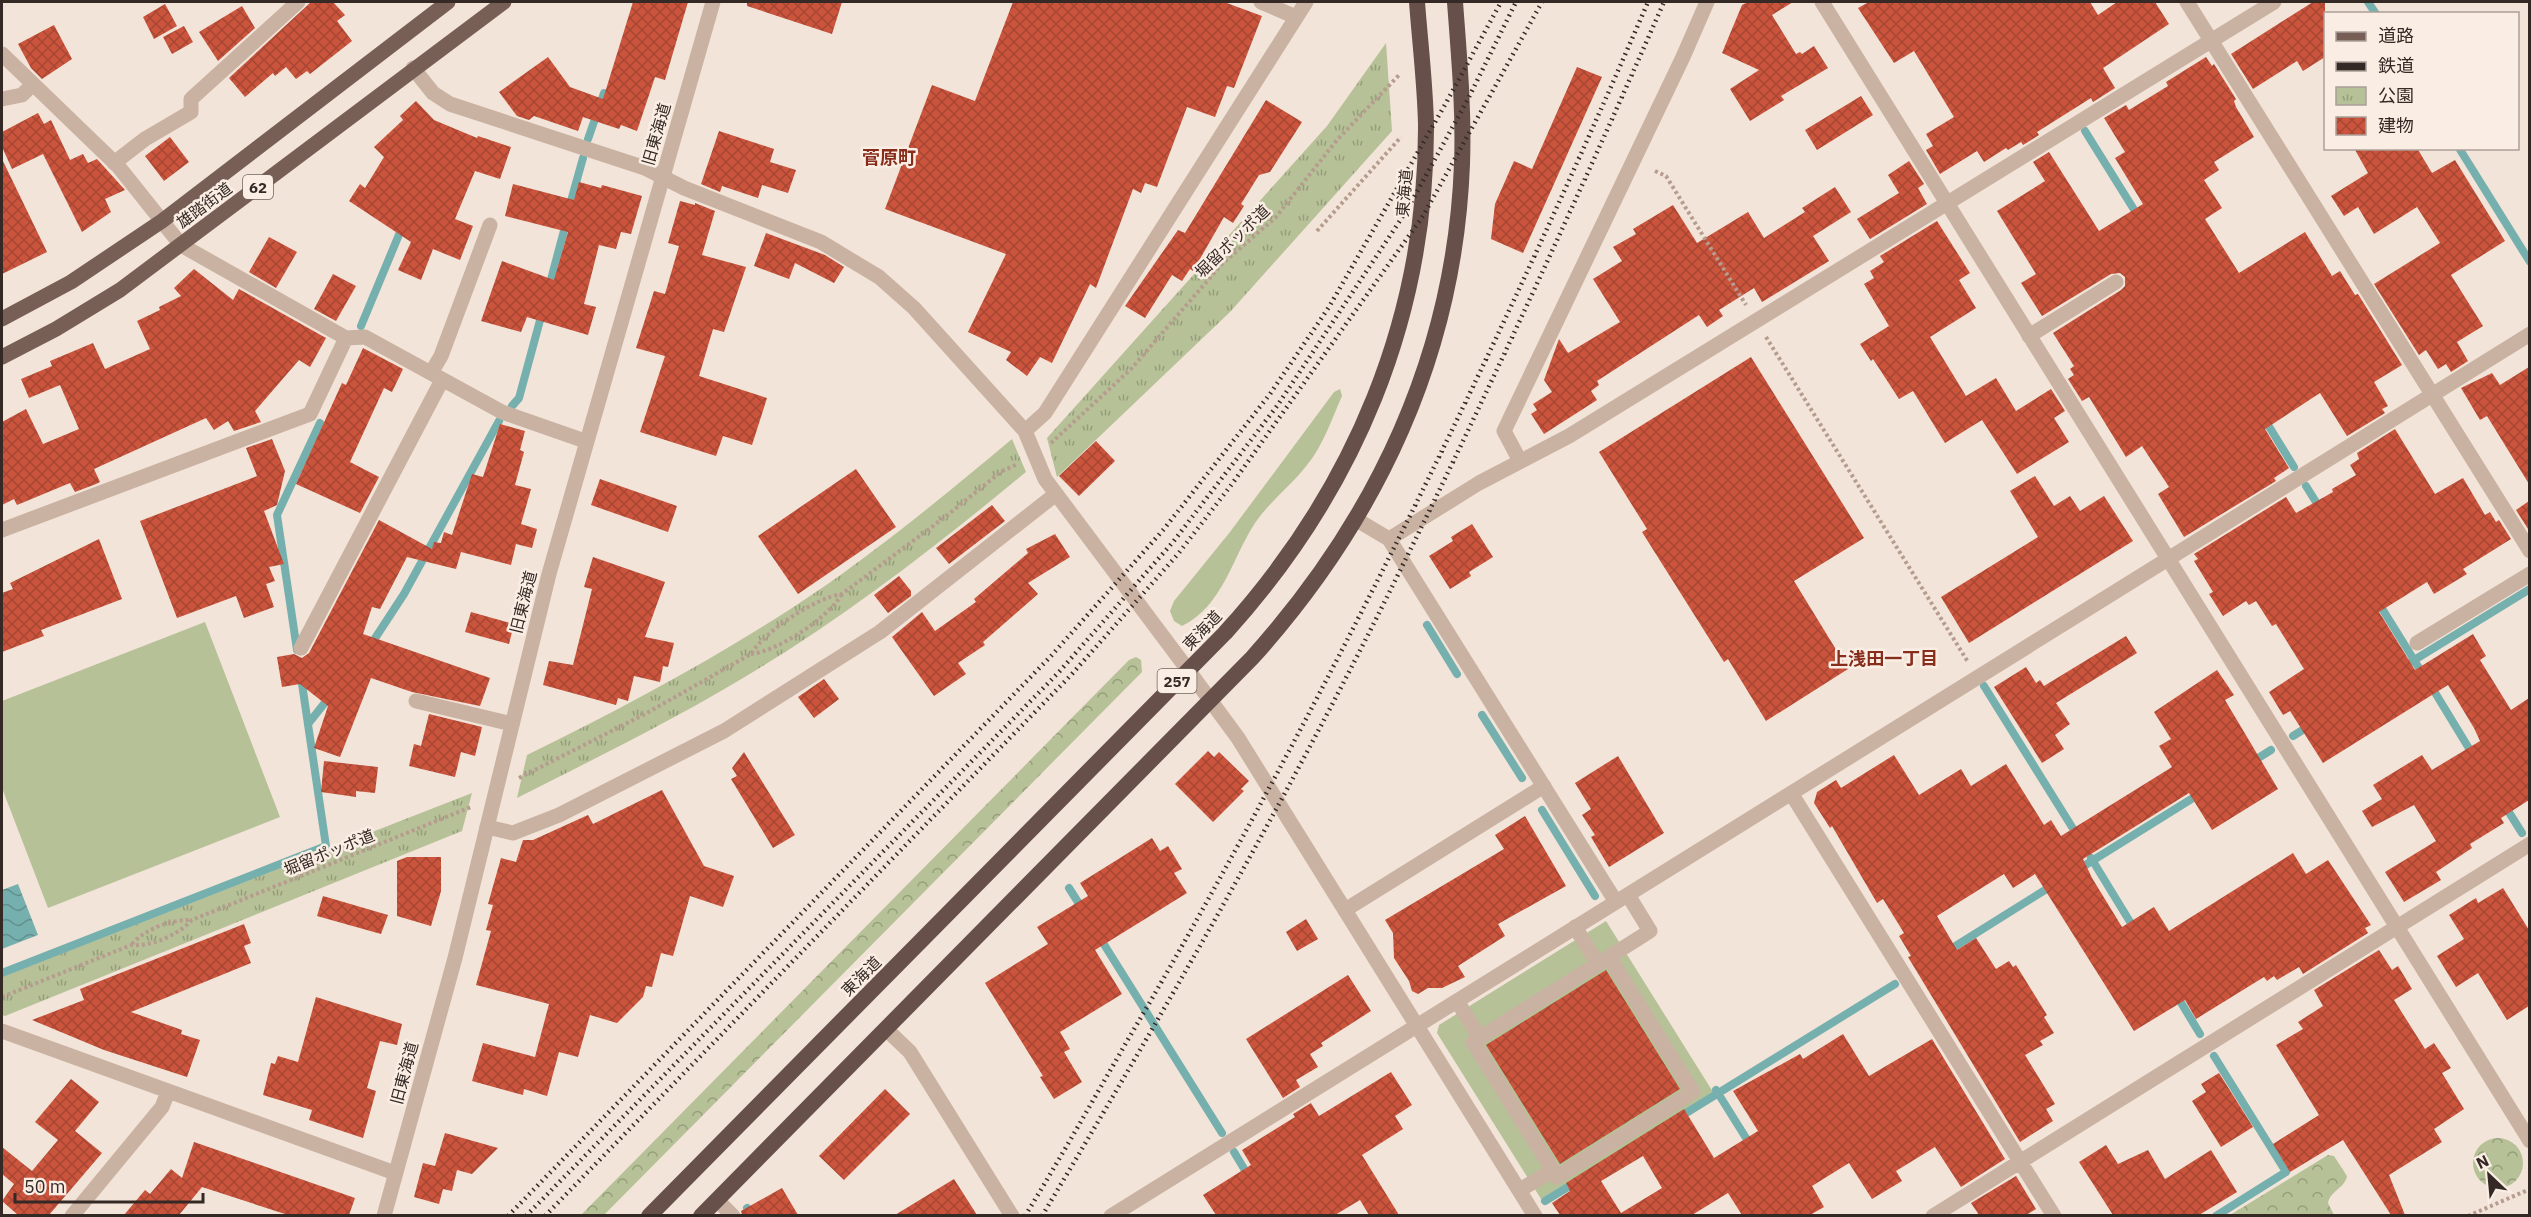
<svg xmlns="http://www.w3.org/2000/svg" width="2531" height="1217" font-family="'IBM Plex Sans','Noto Sans JP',sans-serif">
	<defs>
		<pattern id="forest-crowns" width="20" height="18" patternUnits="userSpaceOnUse" patternTransform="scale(1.5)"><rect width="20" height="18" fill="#b6c197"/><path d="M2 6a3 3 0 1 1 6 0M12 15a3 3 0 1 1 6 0" fill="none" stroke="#959d7b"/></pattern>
		<pattern id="park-tufts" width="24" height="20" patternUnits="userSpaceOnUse" patternTransform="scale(1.5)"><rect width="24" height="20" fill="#b6c197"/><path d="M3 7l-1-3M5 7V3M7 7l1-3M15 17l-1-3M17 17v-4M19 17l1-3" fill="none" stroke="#959d7b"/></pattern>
		<pattern id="water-waves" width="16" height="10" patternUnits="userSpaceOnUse" patternTransform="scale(1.5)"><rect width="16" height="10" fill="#76b0ae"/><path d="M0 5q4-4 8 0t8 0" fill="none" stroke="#628f8d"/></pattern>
		<pattern id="building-cross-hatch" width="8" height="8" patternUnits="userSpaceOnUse" patternTransform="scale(1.5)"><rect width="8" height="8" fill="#cb543d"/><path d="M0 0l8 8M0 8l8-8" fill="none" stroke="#a64633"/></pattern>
	</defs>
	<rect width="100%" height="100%" fill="#f2e4d8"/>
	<path fill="#b6c197" d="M1340 389 1342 396C1332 418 1323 446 1307 465 1291 486 1270 501 1255 523 1232 558 1223 606 1182 626L1174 621 1170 611 1174 601 1230 532 1334 392Z
		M205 622 280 817 48 908 2 788V701Z
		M1606 921 1713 1092 1541 1199 1437 1033 1439 1025Z"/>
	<path fill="url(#forest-crowns)" d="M1136 657 1141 660 1142 672 604 1215H581L1129 660Z
		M2473 1163a25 25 0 1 1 50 0a25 25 0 1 1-50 0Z
		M2328 1155 2334 1156 2347 1176C2345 1188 2331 1190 2328 1203L2334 1215H2230Z"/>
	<path fill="url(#park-tufts)" d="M1386 43 1392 131 1230 312 1057 477 1047 438 1327 126Z
		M1012 439 1026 472C940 543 853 611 758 669 680 717 598 757 517 798L527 755C617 711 705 664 789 610 868 559 940 499 1012 439Z
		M472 793 462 831 5 1016 2 1015V977Z"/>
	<path fill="url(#water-waves)" d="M18 884 38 935 2 949V890Z"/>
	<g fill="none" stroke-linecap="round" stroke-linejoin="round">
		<path stroke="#76b0ae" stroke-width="8" d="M2368 2 2376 14
			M2085 131 2138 216
			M588 139 604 93
			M2459 148 2530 262
			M569 208 583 158
			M549 287 566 223
			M361 326 403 225
			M512 406 519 398 542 313
			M2265 420 2294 467
			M2306 486 2321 510
			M2378 602 2424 676
			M1427 625 1457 674
			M370 646 404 594 499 421
			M297 650 277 515 320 423
			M2411 662 2530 589
			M1984 686 2077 835
			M2431 686 2473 755
			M1482 715 1522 778
			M308 724 331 695
			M2293 736 2309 726
			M2252 762 2271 750
			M2505 806 2522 833
			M1542 810 1595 896
			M2091 858 2135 930
			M2079 869 2201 793
			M1069 888 1083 910
			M1100 938 1222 1133
			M1946 952 2053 885
			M2 973 326 846 301 677
			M2177 996 2200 1034
			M2214 1056 2286 1172 2216 1216
			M1716 1090 1751 1146
			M1678 1118 1895 984
			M1234 1152 1249 1177
			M1545 1201 1576 1182
			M747 1208 751 1216"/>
	</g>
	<path fill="url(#building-cross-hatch)" fill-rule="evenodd" d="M311 2H333L345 15 337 21 352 41 310 74 307 71 296 79 286 67 275 76 273 73 245 97 229 78Z
		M633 2H688L665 80 655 77 637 131 621 125 619 129 583 117 578 131 534 116 529 120 517 116 499 92 548 57 570 87 603 99Z
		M747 2H842L832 34 747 6Z
		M1013 2H1224L1262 16 1234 88 1227 86 1215 117 1187 107 1157 187 1145 183 1141 193 1133 189 1096 288 1090 284 1052 363 1040 357 1027 376 1006 360 1011 352 968 332 1006 254 885 209 932 85 975 101Z
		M1748 2H1793L1772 15 1796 54 1800 52 1802 54 1814 46 1828 68 1781 96 1784 100 1750 121 1730 89 1759 70 1722 53 1742 5Z
		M1869 2H2090L2098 15 2117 2H2155L2169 24 2103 68 2115 88 2093 102 2091 98 2037 132 2039 135 2023 145 2021 142 2008 150 2006 148 1984 162 1977 151 1940 174 1926 150 1933 146 1926 134 1954 117 1914 51 1894 63 1858 8Z
		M2313 2H2325V57L2303 71 2297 61 2253 89 2231 54Z
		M165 4 177 26 154 39 143 17Z
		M242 6 255 28 218 61 199 32Z
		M54 25 72 59 42 79 31 68 18 44Z
		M184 26 193 42 172 54 163 37Z
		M2206 57 2212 66 2214 64 2236 99 2234 101 2236 107 2254 137 2214 162 2219 170 2204 180 2222 208 2205 219 2239 273 2305 232 2332 276 2340 271 2355 295 2358 294 2402 365 2374 382 2388 406 2382 409 2385 413 2347 436 2320 393 2265 429 2289 468 2274 478 2276 481 2184 537 2158 494 2169 487 2142 446 2126 457 2089 397 2082 401 2068 379 2074 375 2070 369 2074 366 2053 333 2121 290 2125 286V277L2120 273 2111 274 2042 316 2021 283 2036 274 1997 211 2045 181 2033 162 2049 152 2099 231 2143 204 2115 158 2125 152 2104 118 2126 105 2129 110 2168 86 2166 82Z
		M1577 67 1602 77 1523 253 1491 239 1495 204 1514 161 1532 169Z
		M1861 96 1873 115 1817 150 1805 130Z
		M1266 100 1302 122 1270 172 1259 175 1241 204 1244 206 1233 223 1224 217 1193 271 1190 269 1182 281 1172 275 1145 318 1125 306 1178 230 1185 233Z
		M416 101 434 120 477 138 478 136 511 147 500 179 475 171 455 219 473 226 460 260 433 249 421 280 398 270 411 242 349 201 360 184 365 188 384 157 374 147 403 120 400 116Z
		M38 113 44 124 51 120 70 160 83 154 88 163 97 159 125 190 105 199 111 212 82 232 43 154 12 169 2 147V132Z
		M719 131 774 149 770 162 796 170 788 193 762 185 758 198 722 186 720 192 701 184Z
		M170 137 189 162 164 181 145 156Z
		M2354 148H2417L2432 173 2455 160 2505 241 2451 275 2483 326 2457 342 2468 361 2451 372 2446 364 2438 369 2426 350 2419 355 2374 284 2440 243 2417 207 2374 234 2358 207 2344 216 2331 196 2368 173Z
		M2 159 47 252 2 274Z
		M1909 161 1924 184 1918 188 1927 204 1870 239 1857 219 1899 193 1888 175Z
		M579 182 601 188 602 185 642 196 631 234 621 232 616 249 599 245 584 304 596 307 588 335 527 317 521 332 481 321 502 261 554 280 568 232 505 216 513 184 574 200Z
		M1835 187 1851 212 1813 236 1829 261 1762 302 1754 288 1719 310 1723 316 1707 327 1699 315 1597 381 1599 385 1591 391 1597 400 1544 434 1531 414 1537 410 1533 404 1552 392 1544 380 1559 339 1568 353 1620 322 1593 279 1622 261 1613 247 1636 234 1633 229 1673 205 1697 243 1748 212 1764 238 1805 212 1802 208Z
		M680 201 695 205V203L715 211 702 255 746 267 724 332 713 329 699 376 767 398 752 445 723 436 716 456 640 432 665 356 636 348 654 291 665 294 679 246 668 243Z
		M1937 221 1970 273 1959 280 1976 308 1930 337 1966 396 1996 378 2016 411 2051 389 2065 411 2054 418 2069 442 2017 474 1982 420 1945 443 1913 391 1899 399 1873 359 1871 361 1860 344 1889 326 1864 284 1874 278 1870 271 1884 262 1880 256Z
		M766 233 825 255 844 267 834 283 795 263 789 279 754 266Z
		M269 237 297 252 276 288 249 272Z
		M194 269 233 300 239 289 326 338 310 367 299 360 255 411 261 422 234 431 228 421 214 430 206 418 94 469 100 482 96 484 75 492 70 483 17 505 14 499 2 505V422L26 409 43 444 79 429 60 385 29 398 21 379 52 366 50 361 93 343 105 369 150 349 137 321 160 310 159 307 181 296 174 288Z
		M333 274 356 286 336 321 314 309Z
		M363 348 403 369 392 392 384 388 350 462 379 477 360 513 296 484 342 383 346 385Z
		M1751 357 1864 538 1794 581 1848 669 1766 721 1728 659 1724 662 1642 532 1647 529 1599 452Z
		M2529 367V484L2487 416 2480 420 2461 388 2492 373 2500 385Z
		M500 424 525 431 520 450 524 452 515 485 531 489 521 524 537 529 532 548 516 544 511 565 461 552 456 569 407 557 380 609 372 607 363 634 490 678 480 706 412 692 371 678 340 757 314 748 328 706 300 684 282 687 277 657 294 654 302 658 309 653 379 520 432 549 434 542 441 543 444 532 452 535 472 474 483 477Z
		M2395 429 2435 494 2463 478 2485 515 2490 512 2496 522 2499 520 2511 539 2463 569 2467 574 2434 594 2427 582 2379 612 2415 670 2473 634 2486 656 2480 660 2511 710 2529 698V800L2501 818 2504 823 2470 844 2472 848 2436 872 2441 880 2404 902 2385 872 2436 841 2414 805 2372 827 2362 811 2382 799 2373 785 2422 755 2432 770 2480 741 2474 728 2448 685 2323 763 2290 711 2283 715 2269 692 2304 669 2276 624 2272 626 2256 601 2249 605 2246 601 2223 616 2209 594 2213 592 2194 561 2198 559 2194 554 2286 497 2296 513 2333 492 2332 489 2356 475 2350 465 2359 459 2357 453Z
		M272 439 285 471 277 505 264 511 284 564 269 567 275 581 266 584 274 607 244 618 236 596 177 618 140 521 257 476 246 448Z
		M1096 441 1115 461 1079 496 1059 476Z
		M856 469 896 527 798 594 758 536Z
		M2035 476 2054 506 2070 496 2080 511 2104 496 2133 541 1969 643 1941 597 2038 537 2010 491Z
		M600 479 677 506 668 532 591 505Z
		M2529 501V527L2528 529 2516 510Z
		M992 505 1005 521 949 564 936 548Z
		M1472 524 1493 557 1469 572 1471 576 1450 589 1429 556 1453 541 1451 537Z
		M1055 534 1070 557 1028 583 1038 594 983 642 985 645 958 663 966 674 934 696 892 637 922 612 935 631 976 602 974 599 1028 553 1026 549Z
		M99 539 122 599 41 630 44 636 2 652V593L13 589 10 583Z
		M593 557 665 582 645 637 674 643 668 667 663 666 660 682 634 676 628 701 618 698 616 705 543 685 549 661 573 665 592 589 584 587Z
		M899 576 911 591V596L888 613 874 595Z
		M471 612 514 624 509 644 465 632Z
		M2126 636 2137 653 2056 703 2070 724 2055 735 2064 749 2042 763 1994 687 2026 667 2036 683 2040 680 2044 686Z
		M2217 670 2234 695 2225 700 2278 789 2212 830 2189 793 2083 859 2092 878 2122 927 2154 907 2169 931 2293 853 2306 874 2328 860 2371 925 2365 928 2368 933 2303 974 2299 967 2277 980 2274 976 2267 981 2264 977 2196 1019 2185 1000 2134 1031 2035 874 2013 888 2004 874 1937 916 1957 950 1976 938 1996 969 2009 961 2013 967 2016 965 2047 1015 2044 1017 2054 1033 2040 1041 2043 1045 2025 1055 2055 1104 2046 1109 2053 1121 2020 1142 1908 957 1911 956 1899 936 1904 933 1883 899 1877 903 1832 826 1830 828 1814 803 1817 792 1836 780 1841 788 1894 755 1919 795 1961 769 1971 786 2006 764 2044 825 2051 820 2061 836 2172 767 2159 746 2171 739 2154 712Z
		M824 679 839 699 814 718 798 697Z
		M429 714 482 727 475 756 461 752 455 777 409 766 414 744 421 746Z
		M1208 751 1214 757 1219 752 1249 781 1241 789 1244 791 1213 822 1175 784Z
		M744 752 795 835 773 848 731 779 737 776 732 768Z
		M1618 756 1664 833 1609 867 1591 837 1595 835 1582 815 1591 809 1575 783Z
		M324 761 378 767 375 793 356 791V797L321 792Z
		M662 790 704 866 734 876 723 907 690 896 673 956 661 953 652 987 646 986 643 997 617 1023 590 1015 578 1057 559 1052 547 1096 524 1089 523 1095 472 1081 483 1043 535 1057 549 1004 476 985 491 931 486 930 493 905 488 904 501 858 516 862 523 840H533L588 815 593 824Z
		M1525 816 1566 886 1498 924 1505 936 1458 966 1465 977 1442 988H1428L1418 994 1412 991 1409 981 1394 958 1393 933 1385 920 1504 849 1495 835Z
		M1152 838 1160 851 1168 846 1182 869 1174 873 1187 893 1095 950 1122 994 1060 1032 1070 1049 1064 1052 1082 1082 1054 1099 1040 1077 1043 1076 985 983 1048 944 1037 927 1088 896 1080 883Z
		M407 857H441V891L431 926 397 916V861Z
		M2503 888 2529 930V1006L2507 1020 2478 973 2456 987 2437 956 2464 939 2449 915 2476 898 2478 903Z
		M323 896 388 915 381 934 317 916Z
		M1306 919 1318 939 1297 951 1286 932Z
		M244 924 251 943 244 946 251 963 131 1012 182 1030 181 1034 200 1040 187 1077 104 1050 32 1020 84 1000 80 989Z
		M2379 950 2392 970 2398 966 2412 989 2394 1000 2425 1049 2434 1043 2451 1068 2442 1073 2464 1109 2434 1129 2442 1142 2389 1175 2405 1215H2391L2343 1140 2290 1172 2273 1144 2319 1115 2276 1045 2303 1029 2298 1022 2323 1006 2314 990Z
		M1606 970 1680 1089 1560 1164 1486 1045Z
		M1348 975 1371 1011 1321 1043 1323 1046 1310 1054 1318 1067 1296 1080 1300 1087 1283 1098 1246 1039Z
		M316 997 402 1024 397 1045 380 1041 367 1088 376 1091 363 1138 309 1120 312 1110 263 1095 271 1063 275 1064 278 1056 298 1062Z
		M1843 1034 1869 1076 1932 1039 2005 1159 1961 1187 1935 1147 1896 1171 1902 1181 1872 1199 1849 1163 1812 1186 1824 1207 1810 1215H1742L1728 1193 1692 1215H1560L1552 1203 1570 1191 1566 1183 1684 1109 1714 1158 1758 1131 1733 1091 1800 1054 1803 1059ZM1643 1156 1662 1188 1621 1213 1601 1181Z
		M1391 1072 1412 1105 1395 1116 1403 1129 1362 1155 1399 1215H1369L1360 1200 1335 1215H1216L1203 1195 1251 1165 1242 1150 1295 1117 1293 1114 1311 1103 1319 1116Z
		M2219 1073 2253 1127 2221 1147 2192 1101 2206 1092 2201 1084Z
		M71 1079 99 1102 75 1131 102 1153 49 1215H18L2 1201 14 1184 2 1174V1147L32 1171 58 1140 35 1122Z
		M885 1089 910 1114 844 1180 819 1156Z
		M445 1133 498 1148 472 1174 457 1170 452 1191 443 1189 439 1204 414 1197 423 1163 435 1166Z
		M194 1142 355 1198 349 1215H288L202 1187 179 1215H124L145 1190 150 1194 171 1169 182 1178Z
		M2106 1145 2118 1164 2148 1150 2165 1179 2211 1150 2237 1192 2199 1215H2113L2079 1162Z
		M2016 1176 2036 1209 2026 1215H1979L1971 1203Z
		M954 1179 977 1215H895Z
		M782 1188 798 1215H742L741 1211Z"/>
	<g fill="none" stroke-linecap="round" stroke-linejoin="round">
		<path stroke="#b69c8e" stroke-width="4" stroke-dasharray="3 3" stroke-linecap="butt" d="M1655 171 1666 176 1746 305
			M1317 231 1401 137
			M1766 337 1968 662
			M1051 443 1131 369 1222 264 1276 217 1337 140 1399 75
			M751 654C778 651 828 618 842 594
			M519 778 645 714 751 654C765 631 815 598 842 594L945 517 1002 471 1018 464
			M132 944C145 929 172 919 192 920
			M2 997 131 945C151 947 178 935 192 920L471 807
			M2468 1216 2530 1189"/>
		<path stroke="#cab2a3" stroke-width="15" d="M416 701 512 724
			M1575 927 1598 964
			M1609 957 1693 1092 1557 1177 1473 1042Z
			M1609 957 1650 931 1628 895
			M1457 1001 1480 1038
			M1520 1190 1553 1170"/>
		<path stroke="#cab2a3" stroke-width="15" d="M1261 2 1296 17
			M2187 2 2530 551
			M2 54 118 166 181 245 346 338 365 337 502 412 585 441
			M413 68 433 93 450 104 645 168 684 188 821 242 879 277 914 308 1025 431 1045 479 1188 670
			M2 99 22 95 31 86
			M114 163 145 139 191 112V99L298 2
			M2029 336 2116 282
			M431 373 441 356 490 225
			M1025 431 1045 413 1306 2
			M1357 520 1389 539 1479 483 1569 436 2274 2
			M2 530 310 414 346 338
			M1389 539 1616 902
			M2417 643 2530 574
			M301 648 442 380
			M1791 793 2054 1216
			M487 827 513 833 559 815 724 731 880 632 1056 494
			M1345 910 1544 786
			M886 1029 910 1052 1012 1216
			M2 1031 395 1173
			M717 1200 733 1216
			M72 1216 162 1107 168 1092
			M1111 1216 2530 334
			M1933 1216 2530 844"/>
		<path stroke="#cab2a3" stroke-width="15" d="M1822 2 2530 1141
			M1520 461 1504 431 1683 57 1707 2
			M1188 670 1238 738 1535 1216
			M384 1216 455 958 549 574 713 2"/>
		<path stroke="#785f56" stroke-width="15" d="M2 319 71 282 162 221 448 2
			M2 357 56 329 120 290 504 2"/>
		<path stroke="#675049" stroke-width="16" d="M649 1216 1225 633C1354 491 1427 318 1426 124 1425 83 1420 42 1417 2
			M701 1216 1252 658C1377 519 1455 354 1462 164 1464 110 1459 56 1455 2"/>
		<path stroke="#352926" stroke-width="4.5" stroke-dasharray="1.5 4.5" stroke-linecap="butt" d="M508 1216 1051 656 1164 529 1270 394 1329 307 1446 103 1501 2
			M526 1216 1059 672 1173 542 1277 406 1407 210 1468 99 1516 2
			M545 1216 1072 674 1178 554 1232 484 1423 216 1542 2
			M1025 1216C1068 1146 1108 1073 1150 1002 1336 679 1500 344 1648 2
			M1042 1216C1162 1015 1279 813 1383 605 1482 406 1575 204 1664 2"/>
	</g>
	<g text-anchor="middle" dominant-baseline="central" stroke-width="5" stroke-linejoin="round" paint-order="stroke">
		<g fill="#faeee4" stroke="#70645f" stroke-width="1.5">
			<rect x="243" y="175" width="30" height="24" rx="4.5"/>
			<rect x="1157.5" y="669" width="39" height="24" rx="4.5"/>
		</g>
		<g font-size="15" font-weight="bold" fill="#352926">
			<text x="258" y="187">62</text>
			<text x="1177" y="681">257</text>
		</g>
		<g font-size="16" fill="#352926" stroke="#faeee4">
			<text transform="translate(656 134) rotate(-74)">旧東海道</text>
			<text transform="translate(1404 193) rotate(-85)">東海道</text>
			<text transform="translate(204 205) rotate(-37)">雄踏街道</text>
			<text transform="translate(1232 241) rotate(-44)">堀留ポッポ道</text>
			<text transform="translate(523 602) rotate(-76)">旧東海道</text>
			<text transform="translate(1202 630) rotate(-46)">東海道</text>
			<text transform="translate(329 852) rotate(-22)">堀留ポッポ道</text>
			<text transform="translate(861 976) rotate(-45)">東海道</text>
			<text transform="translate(404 1073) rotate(-75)">旧東海道</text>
		</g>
		<g font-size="18" font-weight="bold" fill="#872d1c" stroke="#faeee4">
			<text x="889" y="157">菅原町</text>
			<text x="1884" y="658">上浅田一丁目</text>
		</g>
	</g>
	<rect width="2531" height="1217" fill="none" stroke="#352926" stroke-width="6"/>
	<rect x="2324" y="12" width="195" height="138" fill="#faeee4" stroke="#ab9f98" stroke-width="1.5"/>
	<rect x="2336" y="32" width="30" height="9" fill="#785f56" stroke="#ab9f98" stroke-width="1.5"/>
	<text x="2378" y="42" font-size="18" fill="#352926">道路</text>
	<rect x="2336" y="62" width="30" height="9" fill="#352926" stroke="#ab9f98" stroke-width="1.5"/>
	<text x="2378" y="72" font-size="18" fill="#352926">鉄道</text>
	<rect x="2336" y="87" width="30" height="18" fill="url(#park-tufts)" stroke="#ab9f98" stroke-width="1.5"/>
	<text x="2378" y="102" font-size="18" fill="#352926">公園</text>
	<rect x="2336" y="117" width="30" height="18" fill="url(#building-cross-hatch)" stroke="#ab9f98" stroke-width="1.5"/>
	<text x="2378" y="132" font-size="18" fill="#352926">建物</text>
	<g transform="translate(2489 1175) rotate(334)" stroke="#faeee4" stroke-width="4.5" paint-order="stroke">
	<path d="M0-4.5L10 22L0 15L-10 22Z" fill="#352926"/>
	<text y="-9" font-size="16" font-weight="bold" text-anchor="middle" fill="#352926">N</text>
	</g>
	<path d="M15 1193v9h188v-9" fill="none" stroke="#352926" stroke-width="3"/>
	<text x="24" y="1193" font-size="18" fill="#352926" stroke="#faeee4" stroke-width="4.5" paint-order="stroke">50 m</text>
</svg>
